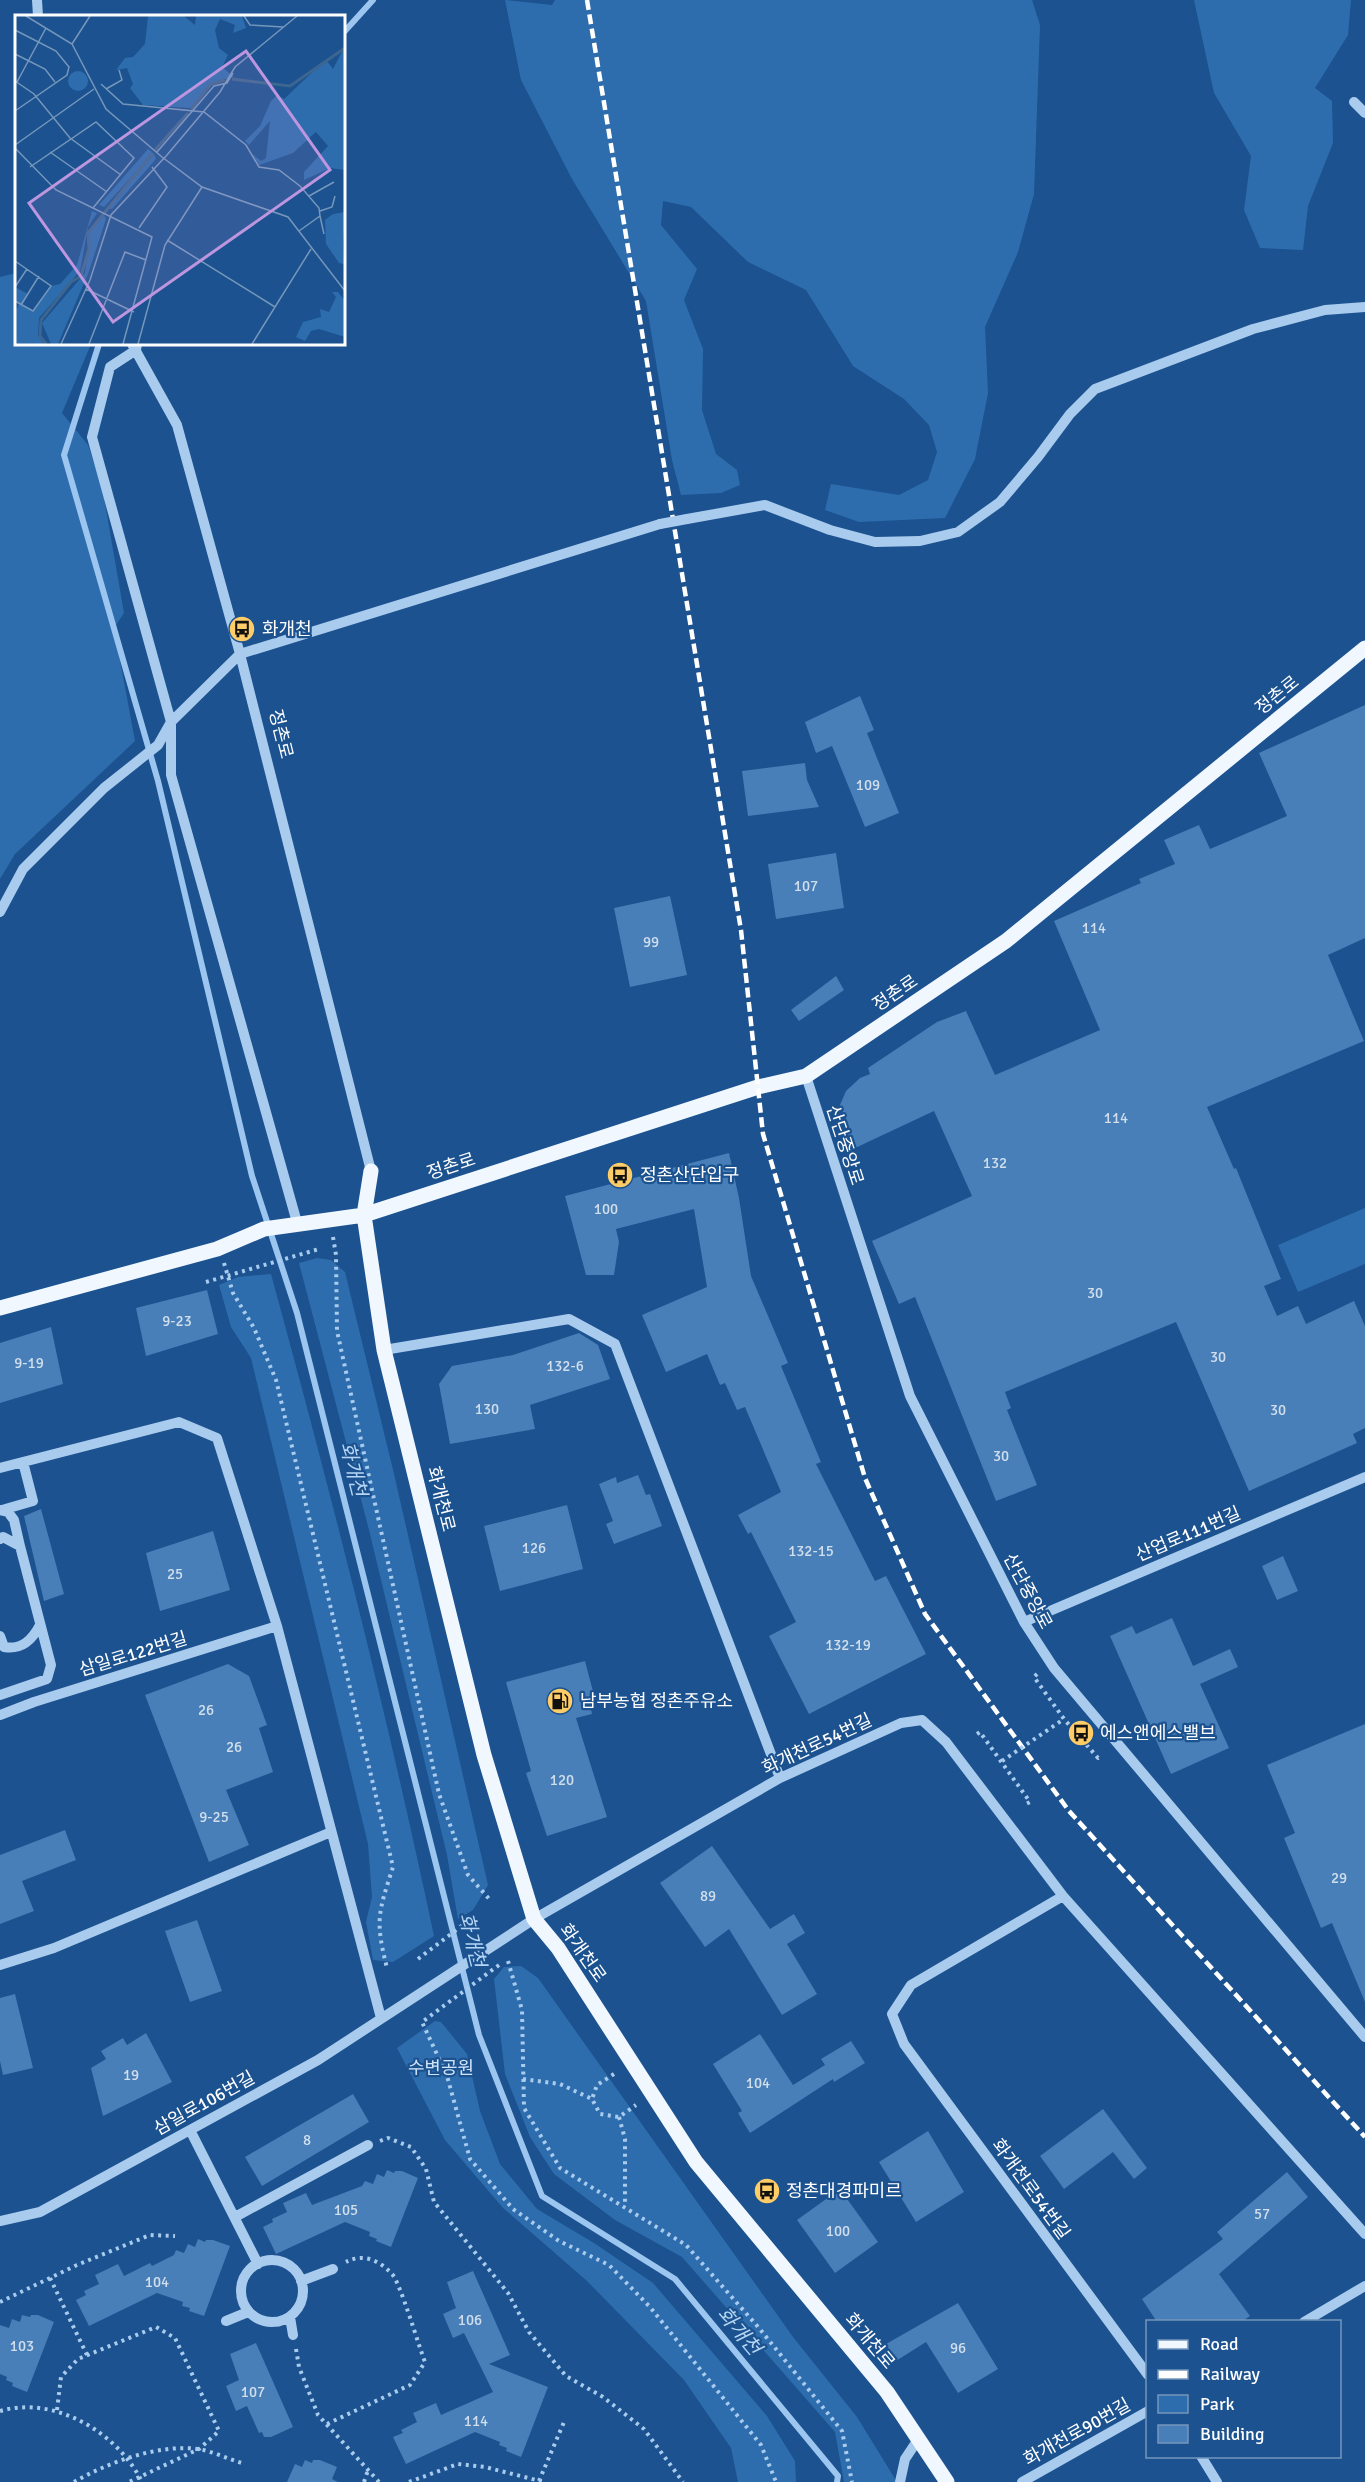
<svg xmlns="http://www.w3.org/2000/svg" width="1365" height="2482" font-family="Signika,'Noto Sans KR',sans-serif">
	<rect width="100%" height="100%" fill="#1b528f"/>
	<path fill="#2e6dad" d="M505 0 552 5 555 0H1032L1040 25 1034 194 1018 252 985 327 988 393 975 459 945 518 859 522 825 510 831 484 899 495 928 480 937 452 929 425 904 399 853 366 806 290 748 262 691 207 663 201 661 225 697 269 684 300 703 349 702 410 716 454 737 470 740 485 721 493 681 495 672 460 646 301 572 179 521 80Z
		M1194 0H1351L1348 35 1315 88 1332 101 1333 143 1308 206 1303 250 1260 248 1244 210 1251 156 1214 93Z
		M16 273V344H91L62 413 88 445 102 486 124 613 114 628 135 741 15 854 0 879V277Z
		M1365 1208V1264L1298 1292 1278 1245Z
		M317 1258 331 1260 345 1272 394 1474 488 1885 473 1910 458 1919 447 1855 369 1530 299 1263Z
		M271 1274C331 1493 387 1713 434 1936L393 1962 373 1960 366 1922 372 1897 368 1844 251 1358 231 1327 219 1285 238 1277Z
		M521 1966 538 1978 793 2337 857 2417 897 2482H844L835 2432 682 2257 615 2220 554 2174 530 2137 505 2074 494 1979 504 1967Z
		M435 2021 441 2022 467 2054 480 2111 500 2164 537 2209 594 2243 653 2283 767 2416 795 2461 796 2482H738L731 2448 684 2380 587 2281 503 2208 445 2140 397 2048Z"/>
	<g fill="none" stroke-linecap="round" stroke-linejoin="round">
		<path stroke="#9cc6f0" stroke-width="6" d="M344 32 373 0
			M99 344 64 455 158 781 252 1176 297 1313 479 2035 542 2196 675 2279 838 2476 837 2482"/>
	</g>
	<path fill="#487fb8" d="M860 696 874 730 867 733 899 813 865 827 832 746 816 753 805 722Z
		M1365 705V938L1328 955 1364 1041 1207 1107 1234 1169 1236 1168 1281 1279 1264 1286 1277 1316 1298 1306 1306 1324 1354 1301 1365 1326V1428L1353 1434 1357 1443 1249 1491 1176 1322 1005 1392 1011 1408 1007 1410 1037 1485 996 1501 915 1297 899 1304 872 1241 972 1196 934 1111 853 1149 842 1121 846 1119 840 1105 846 1091 860 1078 870 1074 868 1068 937 1022 966 1011 995 1075 1100 1030 1054 921 1141 883 1139 879 1175 864 1164 840 1199 825 1210 849 1287 816 1259 753Z
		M805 763 807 780 819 807 748 816 742 771Z
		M836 853 844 908 776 919 768 864Z
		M670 896 687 975 630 987 614 908Z
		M836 976 844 990 799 1021 791 1010Z
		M729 1153 739 1198 751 1276 788 1363 781 1366 821 1462 816 1464 875 1581 886 1576 926 1654 809 1714 769 1636 796 1622 751 1532 748 1534 738 1515 781 1492 745 1407 737 1410 725 1383 720 1385 707 1354 666 1372 642 1315 707 1287 694 1209 616 1229 619 1242 614 1275H586L565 1196Z
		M207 1290 218 1334 146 1356 136 1308Z
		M51 1327 63 1384 0 1403V1343Z
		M579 1333 598 1345 610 1379 530 1405 535 1429 450 1444 439 1384 452 1366 513 1355Z
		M638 1475 646 1495 650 1494 662 1526 614 1544 606 1524 613 1521 599 1484 616 1477 617 1483Z
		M567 1505 583 1569 500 1591 484 1526Z
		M41 1509 64 1594 44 1601 24 1516Z
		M213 1531 230 1590 160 1611 146 1553Z
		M1283 1556 1298 1591 1277 1600 1262 1566Z
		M1172 1618 1193 1666 1230 1649 1238 1667 1200 1684 1229 1748 1171 1774 1110 1636 1132 1626 1136 1634Z
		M585 1661 595 1699 589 1700 592 1714 576 1718 607 1817 547 1836 526 1773 531 1771 506 1682Z
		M228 1664 249 1676 267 1725 259 1728 273 1772 226 1790 249 1845 209 1862 145 1695Z
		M1365 1724V2002L1332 1923 1321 1928 1284 1838 1295 1833 1267 1765Z
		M65 1830 76 1860 22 1881 34 1911 0 1924V1855Z
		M712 1846 770 1929 794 1914 805 1933 787 1944 817 1994 782 2015 729 1929 705 1947 660 1883Z
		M197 1920 222 1991 190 2002 165 1931Z
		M15 1994 33 2068 3 2075 0 2061V1998Z
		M146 2033 172 2082 103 2116 91 2068 106 2059 101 2051 123 2038 127 2045Z
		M760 2034 793 2085 825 2065 821 2059 851 2041 865 2063 834 2082 833 2079 750 2133 738 2113 742 2111 713 2064Z
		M353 2094 369 2122 262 2186 245 2157Z
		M1103 2109 1147 2168 1134 2179 1113 2152 1064 2189 1040 2156Z
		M928 2131 964 2192 916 2222 879 2162Z
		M387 2170 394 2173 395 2171H402L418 2178 391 2247 376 2241 377 2239 369 2236 370 2232 345 2222 276 2254 263 2227 273 2222 272 2219 287 2212 283 2203 306 2193 312 2205 362 2186 365 2181 373 2184 377 2174 384 2177Z
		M1287 2172 1308 2197 1219 2274 1250 2316 1241 2322H1157L1142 2299 1223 2239 1217 2232Z
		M840 2189 878 2242 835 2273 797 2220Z
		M198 2239 205 2242 206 2240H213L230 2246 204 2316 189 2311 190 2308 182 2306 183 2302 157 2293 89 2326 76 2300 86 2295 84 2291 99 2284 95 2275 118 2264 124 2276 150 2263 152 2266 174 2255 176 2250 184 2253 188 2244 195 2247Z
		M473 2271 510 2355 489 2364 548 2387 521 2457 506 2451 507 2448 499 2445 500 2442 475 2432 406 2464 393 2437 403 2433 401 2430 417 2422 413 2413 436 2403 441 2415 493 2392 464 2333 453 2338 443 2314 456 2308 447 2282Z
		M958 2303 998 2369 958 2393 926 2342 896 2361 886 2344Z
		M22 2315 30 2317 31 2315H38L54 2322 27 2392 12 2386 13 2383 6 2380 7 2377 0 2374V2325L9 2328 12 2319 20 2322Z
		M256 2343 293 2427 271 2437H264L262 2432 259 2433 247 2406 236 2411 226 2386 239 2380 230 2354Z
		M305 2460 312 2463 313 2460H320L337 2467 332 2479 338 2482H287L295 2464 302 2467Z"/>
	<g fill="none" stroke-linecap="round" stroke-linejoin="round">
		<path stroke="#a9cbee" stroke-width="4" stroke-dasharray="3 4.5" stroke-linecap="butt" d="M333 1237 336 1255 337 1331 439 1794 468 1875 491 1901
			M224 1263 233 1293 254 1328 276 1380 393 1867C378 1913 375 1921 387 1968
			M206 1282 319 1249
			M1037 1674 1034 1677 1064 1719 1098 1758 1101 1756
			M977 1734 980 1732 1030 1802 1026 1804
			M418 1959 476 1915
			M508 1961 522 2010 524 2108 560 2168 686 2245 759 2328 842 2431 852 2482
			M499 1965 422 2022 447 2076 470 2159 513 2209 559 2241 609 2265 650 2307 761 2445 776 2482
			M614 2074 597 2085 592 2099 600 2114 619 2117 636 2105
			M523 2079 560 2084 592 2099
			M619 2117 625 2139V2206
			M380 2141 388 2138 411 2147 426 2169 434 2202 508 2293 529 2332 566 2376 603 2397 644 2429 683 2482
			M50 2278 87 2355
			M0 2302 77 2265 150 2235 175 2236
			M296 2349 299 2367 318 2415 379 2482
			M57 2410 61 2377 78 2359 156 2327 175 2338 219 2431 199 2449 129 2482
			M0 2411C55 2395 118 2433 142 2482
			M327 2424 410 2385 425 2362C419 2347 400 2282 392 2274 379 2260 363 2253 346 2262
			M539 2481 564 2422
			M74 2482C109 2462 158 2444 198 2449 212 2451 228 2459 242 2463
			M364 2482 368 2470
			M409 2482 458 2464 485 2467 544 2482"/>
		<path stroke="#a9cbee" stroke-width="10" d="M37 0 38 16
			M1354 102 1365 113
			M132 344 177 425 240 654 371 1171
			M137 344 136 350 110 367 92 437 171 722V775L298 1226
			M687 519 765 505 830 530 875 542 920 541 958 532 1000 502 1038 457 1070 414 1095 389 1253 329 1325 310 1365 307
			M0 912 23 869 104 788 158 745 171 722 240 654 660 524
			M806 1076 910 1396 1024 1622 1054 1668 1365 2037
			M384 1350 569 1319 615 1344 780 1778
			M0 1468 179 1422 217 1438 277 1626 381 2018
			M0 1510 8 1512 14 1520 20 1546
			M2 1510 33 1501 23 1462
			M0 1539 3 1537 20 1546 51 1665 47 1679 0 1695
			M1024 1622 1365 1477
			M0 1636 4 1647C22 1650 32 1640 40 1625
			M0 1715 34 1702 277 1626
			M1063 1896 911 1985 892 2014 904 2044 1148 2375
			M0 1965 54 1948 331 1832
			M190 2130 258 2264
			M235 2217 368 2145
			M0 2221 40 2212 318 2060 534 1919 780 1778 901 1723 922 1720 946 1742 1063 1896 1365 2234
			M241 2291a31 31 0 1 1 62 0a31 31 0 1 1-62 0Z
			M301 2281 333 2269
			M290 2317 293 2335
			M226 2321 248 2312
			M1304 2322 1365 2286
			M1201 2456 1217 2482
			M900 2482 905 2459 919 2438
			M1022 2482 1148 2411"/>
		<path stroke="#f0f7ff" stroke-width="15" d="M371 1171 364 1215 384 1350 484 1755 534 1919 558 1948 696 2162 887 2392 947 2482
			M0 1308 217 1249 264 1229 364 1215 758 1087 806 1076 1006 941 1365 648"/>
		<path stroke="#fff" stroke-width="4.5" stroke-dasharray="10 4.5" stroke-linecap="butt" d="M587 0 741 930 763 1134 865 1478 925 1614 1069 1811 1365 2137"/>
		<path stroke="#a9cbee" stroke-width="4" stroke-dasharray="3 4.5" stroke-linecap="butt" d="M1002 1761 1064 1719"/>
		<path stroke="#a9cbee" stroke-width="10" d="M660 524 687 519"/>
	</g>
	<defs>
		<symbol id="bus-disc" viewBox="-11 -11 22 22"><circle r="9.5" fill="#ffcd67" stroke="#1b528f"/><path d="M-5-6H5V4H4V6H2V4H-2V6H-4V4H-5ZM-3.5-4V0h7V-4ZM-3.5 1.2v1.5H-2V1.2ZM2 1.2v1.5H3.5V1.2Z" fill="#111"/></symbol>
		<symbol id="fuel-disc" viewBox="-11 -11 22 22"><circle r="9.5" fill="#ffcd67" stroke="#1b528f"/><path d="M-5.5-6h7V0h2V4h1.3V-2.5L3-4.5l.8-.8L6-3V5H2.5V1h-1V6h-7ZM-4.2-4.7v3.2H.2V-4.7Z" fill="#111"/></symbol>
	</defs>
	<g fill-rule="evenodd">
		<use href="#bus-disc" x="227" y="614" width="30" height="30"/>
		<use href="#bus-disc" x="605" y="1160" width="30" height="30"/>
		<use href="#fuel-disc" x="545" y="1686" width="30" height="30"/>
		<use href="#bus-disc" x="1066" y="1718" width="30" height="30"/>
		<use href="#bus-disc" x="752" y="2176" width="30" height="30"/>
	</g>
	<g text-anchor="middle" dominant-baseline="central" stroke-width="4.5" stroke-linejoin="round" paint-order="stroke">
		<g font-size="15" fill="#d1dfed">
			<text x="868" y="785">109</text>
			<text x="806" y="886">107</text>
			<text x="1094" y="928">114</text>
			<text x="651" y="942">99</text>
			<text x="1116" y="1118">114</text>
			<text x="995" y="1163">132</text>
			<text x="606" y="1209">100</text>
			<text x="1095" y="1293">30</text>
			<text x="177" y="1321">9-23</text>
			<text x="1218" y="1357">30</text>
			<text x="29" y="1363">9-19</text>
			<text x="565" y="1366">132-6</text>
			<text x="487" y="1409">130</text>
			<text x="1278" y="1410">30</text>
			<text x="1001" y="1456">30</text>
			<text x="534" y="1548">126</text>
			<text x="811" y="1551">132-15</text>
			<text x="175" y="1574">25</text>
			<text x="848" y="1645">132-19</text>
			<text x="206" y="1710">26</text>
			<text x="234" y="1747">26</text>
			<text x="562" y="1780">120</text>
			<text x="214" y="1817">9-25</text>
			<text x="1339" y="1878">29</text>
			<text x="708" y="1896">89</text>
			<text x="131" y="2075">19</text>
			<text x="758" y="2083">104</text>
			<text x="307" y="2140">8</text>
			<text x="346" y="2210">105</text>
			<text x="1262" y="2214">57</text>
			<text x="838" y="2231">100</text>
			<text x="157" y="2282">104</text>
			<text x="470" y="2320">106</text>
			<text x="22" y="2346">103</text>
			<text x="958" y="2348">96</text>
			<text x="253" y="2392">107</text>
			<text x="476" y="2421">114</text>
		</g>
		<g font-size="18" fill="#fff" stroke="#1b528f" text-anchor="start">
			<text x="262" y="629">화개천</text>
			<text x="640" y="1175">정촌산단입구</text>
			<text x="580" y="1701">남부농협 정촌주유소</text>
			<text x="1100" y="1733">에스앤에스밸브</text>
			<text x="786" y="2191">정촌대경파미르</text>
		</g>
		<g font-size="18" fill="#fff" stroke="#1b528f">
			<text transform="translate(1277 695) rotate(-39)">정촌로</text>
			<text transform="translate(281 734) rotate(76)">정촌로</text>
			<text transform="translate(895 993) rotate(-34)">정촌로</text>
			<text transform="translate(845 1145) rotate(72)">산단중앙로</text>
			<text transform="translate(451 1166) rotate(-18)">정촌로</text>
			<text transform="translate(441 1499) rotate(76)">화개천로</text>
			<text transform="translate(1188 1534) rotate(-23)">산업로111번길</text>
			<text transform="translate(1028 1591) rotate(62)">산단중앙로</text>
			<text transform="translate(133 1654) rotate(-17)">삼일로122번길</text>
			<text transform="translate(817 1744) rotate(-25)">화개천로54번길</text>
			<text transform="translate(583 1953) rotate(55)">화개천로</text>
			<text transform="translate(204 2103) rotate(-29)">삼일로106번길</text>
			<text transform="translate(1031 2189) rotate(54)">화개천로54번길</text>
			<text transform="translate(870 2341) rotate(50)">화개천로</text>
			<text transform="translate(1077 2432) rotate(-29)">화개천로90번길</text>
		</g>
		<g font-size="18" fill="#cfe4fa" stroke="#1b528f">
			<text x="441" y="2068">수변공원</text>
		</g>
		<g font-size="20" font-style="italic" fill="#b5d5f5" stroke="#1b528f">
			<text transform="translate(353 1469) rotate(76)">화개천</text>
			<text transform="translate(472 1940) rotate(76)">화개천</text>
			<text transform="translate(739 2331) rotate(50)">화개천</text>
		</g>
	</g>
	<g transform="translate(15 15)">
		<rect width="330" height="330" fill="#1b528f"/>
		<path d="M133 1H169L180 10 181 1H227L231 13 218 18 220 10 205 4 200 15 204 33 213 40 207 52 219 62 199 67 175 93 128 90 115 73 118 69 112 53 101 55 110 43 118 42 130 29ZM330 31V155L315 153 289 165V157L313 131 301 117 278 138 244 150 237 139 246 146 251 143 255 106 234 130 230 126 245 111 256 86 262 80 269 84 306 49 312 46 318 54ZM53 66a10 10 0 1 1 20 0a10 10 0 1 1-20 0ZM133 134 137 137 122 156 89 192 84 190ZM139 139 141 144 127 160 97 194 92 193ZM77 196 82 198 73 212 65 256 24 303 23 320 29 329H0V297L4 289 0 286V272L13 279 7 290 18 296 36 271 45 269 62 250ZM330 197 328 230 329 249 324 248 311 229 310 205 318 199ZM89 200 91 204 73 259 43 329H36L27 308 70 258 75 217ZM317 277H323L330 286V322L304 314 296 316 290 326 281 322 288 307 306 302 305 294 314 297 321 282Z" fill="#2e6dad"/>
		<path fill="none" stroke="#3c6590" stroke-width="3" d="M217 64 275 71 330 33M176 94 196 69 210 65M140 135 173 98M31 329 25 321 26 305 56 267 66 261 74 234 73 218 138 138"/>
		<path fill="none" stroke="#7697bc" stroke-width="1.5" d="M11 1 57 29 91 94 147 142 187 172 273 202 330 276M229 1 235 10 268 12M0 15 41 36 54 52 52 60 0 96M57 29 75 1M0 39 30 54 40 67M0 66 19 79 55 123 106 160M2 67 31 13M86 69 108 89 189 97 231 130 244 152 264 155 285 171 304 193 305 201M91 74 107 65 104 55M0 130 79 74M0 133 41 175 137 222 108 329M35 137 92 177M142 137 199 71 212 68 218 58M152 140 205 77 220 52 282 1M15 152 81 107 119 143 78 193M294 181 319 167M305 196 317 192 320 181M124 213 152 172 137 152M284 216 305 201 309 219M152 225 260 292M0 246 36 271 18 296 0 286M0 272 12 254M71 274 119 297M6 290 24 261M46 329 75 265 96 200 152 140M74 329 110 237 131 245M123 329 150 230 187 172M237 329 296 234"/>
		<path fill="#bd96df" fill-opacity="0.15" stroke="#bd96df" stroke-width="3" d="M231 36 315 155 98 307 14 188Z"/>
		<rect width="330" height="330" fill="none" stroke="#fff" stroke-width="3"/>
	</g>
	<rect x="1146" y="2320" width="195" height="138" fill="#1b528f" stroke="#7697bc" stroke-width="1.5"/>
	<rect x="1158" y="2340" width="30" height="9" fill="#f0f7ff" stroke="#7697bc" stroke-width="1.5"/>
	<text x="1200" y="2350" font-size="18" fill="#ffffff">Road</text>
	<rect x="1158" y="2370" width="30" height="9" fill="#ffffff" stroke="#7697bc" stroke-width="1.5"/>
	<text x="1200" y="2380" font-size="18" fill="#ffffff">Railway</text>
	<rect x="1158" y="2395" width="30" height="18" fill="#2e6dad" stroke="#7697bc" stroke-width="1.5"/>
	<text x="1200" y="2410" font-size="18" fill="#ffffff">Park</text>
	<rect x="1158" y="2425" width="30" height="18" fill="#487fb8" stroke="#7697bc" stroke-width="1.5"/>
	<text x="1200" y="2440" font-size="18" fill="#ffffff">Building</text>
</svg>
